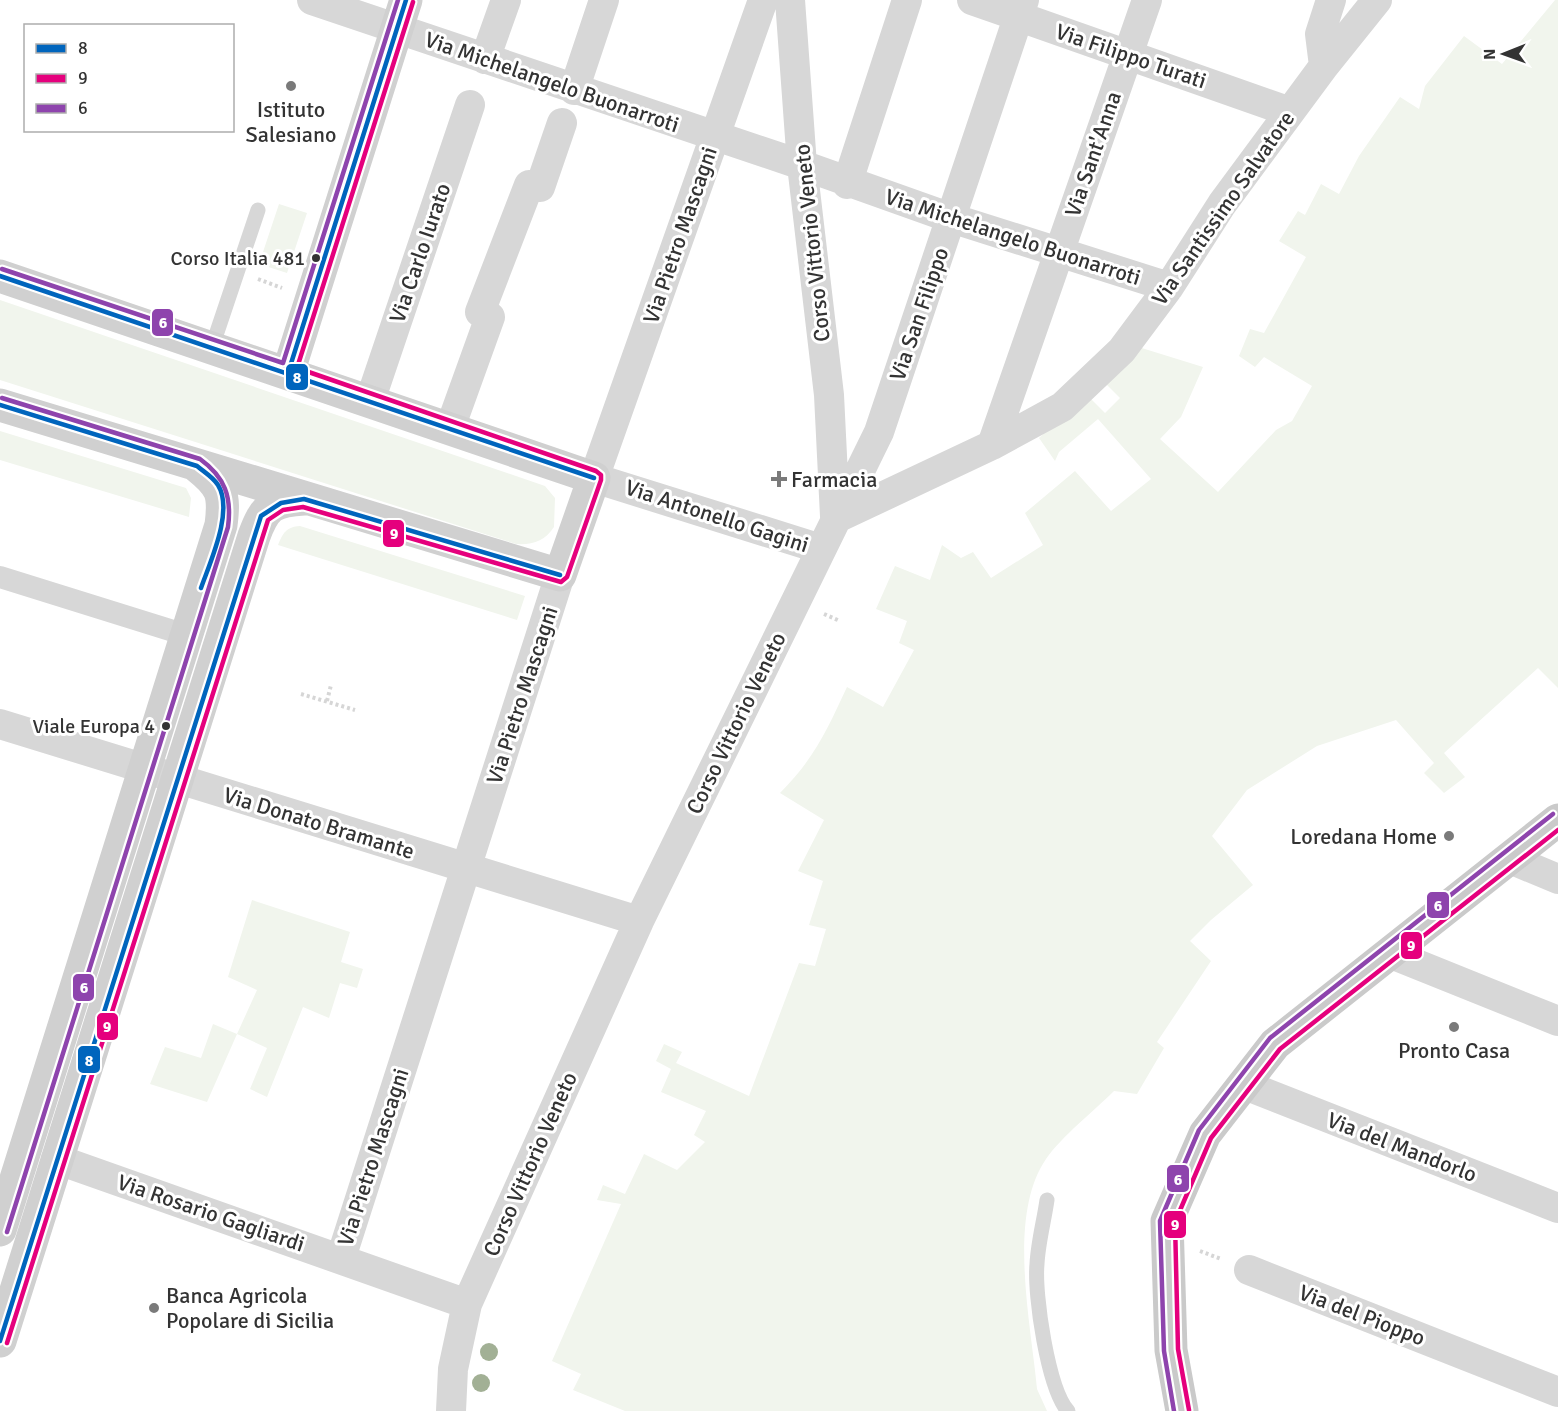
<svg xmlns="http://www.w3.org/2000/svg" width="1558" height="1411" font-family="Signika,sans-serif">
	<rect width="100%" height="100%" fill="#fff"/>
	<path fill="#f1f5ed" d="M1555 0H1558V688L1538 668 1444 753 1465 777 1444 793 1424 773 1434 763 1396 720 1317 746 1247 790 1212 836 1253 885 1211 920 1190 941 1211 961 1157 1042 1164 1048 1137 1094 1114 1091C1093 1112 1062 1136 1046 1159 1007 1216 1031 1323 1037 1389L1047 1411H625L573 1390 581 1374 552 1361 621 1204 597 1200 603 1185 625 1194 644 1154 677 1170 705 1142 694 1135 706 1111 661 1092 671 1069 656 1061 664 1044 682 1052 676 1063 749 1096 799 963 815 966 826 929 809 925 823 881 798 871 824 820 780 793C814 759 827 730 847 687L883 707 914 650 899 643 907 621 876 609 895 566 930 580 942 545 961 558 973 552 991 578 1043 545 1025 513 1075 471 1111 511 1151 479 1098 419 1059 452 1055 461 1039 438 1086 394 1105 413 1120 398 1102 380 1132 345 1203 367 1181 417 1160 439 1218 492 1276 430 1292 421 1312 386 1264 357 1255 367 1239 356 1250 329 1264 333 1306 257 1279 241 1298 211 1305 215 1321 184 1339 194 1359 156 1400 97 1419 109 1425 86 1464 36 1502 64Z
		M279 204 307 213 287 273 259 264Z
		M0 300 545 486 555 498 554 527C545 541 533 545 516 544L0 380Z
		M0 431 186 488 191 498 189 517 0 460Z
		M300 526 525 596 517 620 278 545C283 533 286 527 300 526Z
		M252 900 350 932 341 962 363 969 357 988 340 983 329 1018 303 1007 267 1097 250 1089 267 1048 237 1034 207 1102 150 1084 165 1047 201 1058 213 1024 237 1034 257 990 228 977Z"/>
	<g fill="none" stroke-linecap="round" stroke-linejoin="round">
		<path stroke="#d6d6d6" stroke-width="4" stroke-dasharray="3 3" stroke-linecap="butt" d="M258 279 282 288
			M824 614 840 621
			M301 694 355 710
			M327 701 331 685
			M1200 1251 1221 1259"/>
		<path stroke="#d7d7d7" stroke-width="15" d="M212 347 258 210
			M1047 1200C1044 1221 1038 1243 1037 1264 1034 1294 1048 1389 1068 1411"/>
		<path stroke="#d7d7d7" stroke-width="22" d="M0 577 186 635"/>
		<path stroke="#d7d7d7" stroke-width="30" d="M312 0 802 165 951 218 1169 287
			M763 0 594 478 821 549
			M790 0 802 165 829 395 835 516
			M972 0 1290 112
			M485 59 506 0
			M1324 66 1320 34 1331 0
			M574 90 604 0
			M847 184 907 0
			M370 401 470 105
			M450 428 490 317 480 312 529 185 540 187 562 123
			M992 445 1147 0
			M835 519 992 445 1062 407 1122 350 1169 287 1222 204 1324 66 1377 0
			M0 724 639 921
			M1510 859 1558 879
			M1389 953 1558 1021
			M1245 1085 1558 1208
			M56 1159 467 1304
			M341 1258 560 575
			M1249 1270 1558 1392
			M451 1411 453 1369 467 1304 639 921 879 432 1024 0"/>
		<path stroke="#d0d0d0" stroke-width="33" d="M0 276 594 478 560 575 0 405
			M288 373 406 0
			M0 1230 221 525C225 494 222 486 197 466
			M0 1341 254 536C265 506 272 501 304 499"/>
		<path stroke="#cacaca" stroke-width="33" d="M1182 1411 1171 1350 1167 1221 1205 1134 1275 1044 1558 820"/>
		<defs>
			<path id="bus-1" d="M0 276 594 478
				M288 373 406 0
				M0 405 197 466C204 472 213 477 218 485 234 511 210 562 201 588
				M0 1341 261 516 281 503 304 499 560 575"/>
			<path id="bus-2" d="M7 1343 268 520 283 510 303 507 561 582 567 577 601 480V475L596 471 297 368 413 2
				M1189 1410 1178 1349 1175 1222 1211 1138 1280 1049 1558 830"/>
			<path id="bus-3" d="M2 269 283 363 398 0
				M2 398 200 459C225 477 232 497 228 527L7 1232
				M1174 1411 1164 1351 1160 1221 1199 1130 1270 1038 1553 814"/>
		</defs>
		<use href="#bus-1" stroke="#fff" stroke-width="9"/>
		<use href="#bus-2" stroke="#fff" stroke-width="9"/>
		<use href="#bus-3" stroke="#fff" stroke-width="9"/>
		<use href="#bus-1" stroke="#0065bd" stroke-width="4.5"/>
		<use href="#bus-2" stroke="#e5007d" stroke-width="4.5"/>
		<use href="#bus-3" stroke="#8e44ad" stroke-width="4.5"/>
	</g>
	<g fill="#a2b095">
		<circle cx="489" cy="1352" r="9"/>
		<circle cx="481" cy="1383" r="9"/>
	</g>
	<g fill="#7a7a7a" stroke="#fff" stroke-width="2">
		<circle cx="291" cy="86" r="6"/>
		<path d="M776 470h6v6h6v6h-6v6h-6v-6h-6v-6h6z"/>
		<circle cx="1449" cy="836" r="6"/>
		<circle cx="1454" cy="1027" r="6"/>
		<circle cx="154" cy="1308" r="6"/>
	</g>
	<g fill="#333" stroke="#fff" stroke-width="2">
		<circle cx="316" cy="258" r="5"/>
		<circle cx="166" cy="726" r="5"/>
	</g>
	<g text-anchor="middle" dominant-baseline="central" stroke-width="6" stroke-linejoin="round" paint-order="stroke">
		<g font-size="20" fill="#333" stroke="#fff" text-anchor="end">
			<text x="305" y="258">Corso Italia 481</text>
			<text x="155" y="726">Viale Europa 4</text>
		</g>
		<g font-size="22" fill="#333" stroke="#fff">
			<text transform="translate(1131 56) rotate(19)">Via Filippo Turati</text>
			<text transform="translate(552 82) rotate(19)">Via Michelangelo Buonarroti</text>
			<text transform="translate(1093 154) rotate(-71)">Via Sant'Anna</text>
			<text transform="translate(1223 208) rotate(-55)">Via Santissimo Salvatore</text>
			<text transform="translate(680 235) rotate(-71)">Via Pietro Mascagni</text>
			<text transform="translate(1013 237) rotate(18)">Via Michelangelo Buonarroti</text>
			<text transform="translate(812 243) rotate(-96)">Corso Vittorio Veneto</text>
			<text transform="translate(420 253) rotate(-71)">Via Carlo Iurato</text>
			<text transform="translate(919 314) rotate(-71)">Via San Filippo</text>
			<text transform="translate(717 516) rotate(18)">Via Antonello Gagini</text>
			<text transform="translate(522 695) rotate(-72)">Via Pietro Mascagni</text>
			<text transform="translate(736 723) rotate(-64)">Corso Vittorio Veneto</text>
			<text transform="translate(319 823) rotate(17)">Via Donato Bramante</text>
			<text transform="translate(1402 1147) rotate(21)">Via del Mandorlo</text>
			<text transform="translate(373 1157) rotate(-72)">Via Pietro Mascagni</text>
			<text transform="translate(530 1164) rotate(-66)">Corso Vittorio Veneto</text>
			<text transform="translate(211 1213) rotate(19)">Via Rosario Gagliardi</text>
			<text transform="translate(1362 1315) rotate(21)">Via del Pioppo</text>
		</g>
		<g font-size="22" fill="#333" stroke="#fff">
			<text x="291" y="109">Istituto<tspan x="291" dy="25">Salesiano</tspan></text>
			<text x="791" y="479" text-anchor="start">Farmacia</text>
			<text x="1437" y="836" text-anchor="end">Loredana Home</text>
			<text x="1454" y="1050">Pronto Casa</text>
			<text x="166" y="1295" text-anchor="start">Banca Agricola<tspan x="166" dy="25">Popolare di Sicilia</tspan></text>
		</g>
	</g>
	<g stroke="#fff" stroke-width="2">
		<rect x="151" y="308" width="23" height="29" rx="6" fill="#8e44ad"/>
		<rect x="285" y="363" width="24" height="28" rx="6" fill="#0065bd"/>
		<rect x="382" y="519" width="23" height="29" rx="6" fill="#e5007d"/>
		<rect x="1426" y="891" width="24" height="28" rx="6" fill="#8e44ad"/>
		<rect x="1400" y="931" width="23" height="29" rx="6" fill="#e5007d"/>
		<rect x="72" y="973" width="23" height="29" rx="6" fill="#8e44ad"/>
		<rect x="96" y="1012" width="23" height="29" rx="6" fill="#e5007d"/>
		<rect x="77" y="1045" width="24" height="29" rx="6" fill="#0065bd"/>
		<rect x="1166" y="1164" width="24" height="29" rx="6" fill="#8e44ad"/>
		<rect x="1163" y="1210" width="24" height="29" rx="6" fill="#e5007d"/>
	</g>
	<g font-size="16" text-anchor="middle" font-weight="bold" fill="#fff">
		<text x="163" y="328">6</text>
		<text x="297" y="383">8</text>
		<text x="394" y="539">9</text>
		<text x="1438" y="911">6</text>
		<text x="1411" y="951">9</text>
		<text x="84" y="993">6</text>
		<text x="107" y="1032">9</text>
		<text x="89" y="1066">8</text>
		<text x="1178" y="1185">6</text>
		<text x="1175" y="1230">9</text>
	</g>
	<rect x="24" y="24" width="210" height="108" fill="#ffffff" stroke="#adadad" stroke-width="1.5"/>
	<rect x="36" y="44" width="30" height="9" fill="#0065bd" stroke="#adadad" stroke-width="1.5"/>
	<text x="78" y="54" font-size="18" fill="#333333">8</text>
	<rect x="36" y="74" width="30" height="9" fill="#e5007d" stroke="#adadad" stroke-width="1.5"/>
	<text x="78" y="84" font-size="18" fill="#333333">9</text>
	<rect x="36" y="104" width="30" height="9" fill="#8e44ad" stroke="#adadad" stroke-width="1.5"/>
	<text x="78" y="114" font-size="18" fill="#333333">6</text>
	<g transform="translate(1504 54) rotate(269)" stroke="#ffffff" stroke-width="4.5" paint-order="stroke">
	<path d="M0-4.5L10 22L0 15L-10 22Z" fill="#333333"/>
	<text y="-9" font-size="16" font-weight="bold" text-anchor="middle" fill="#333333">N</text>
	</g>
</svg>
